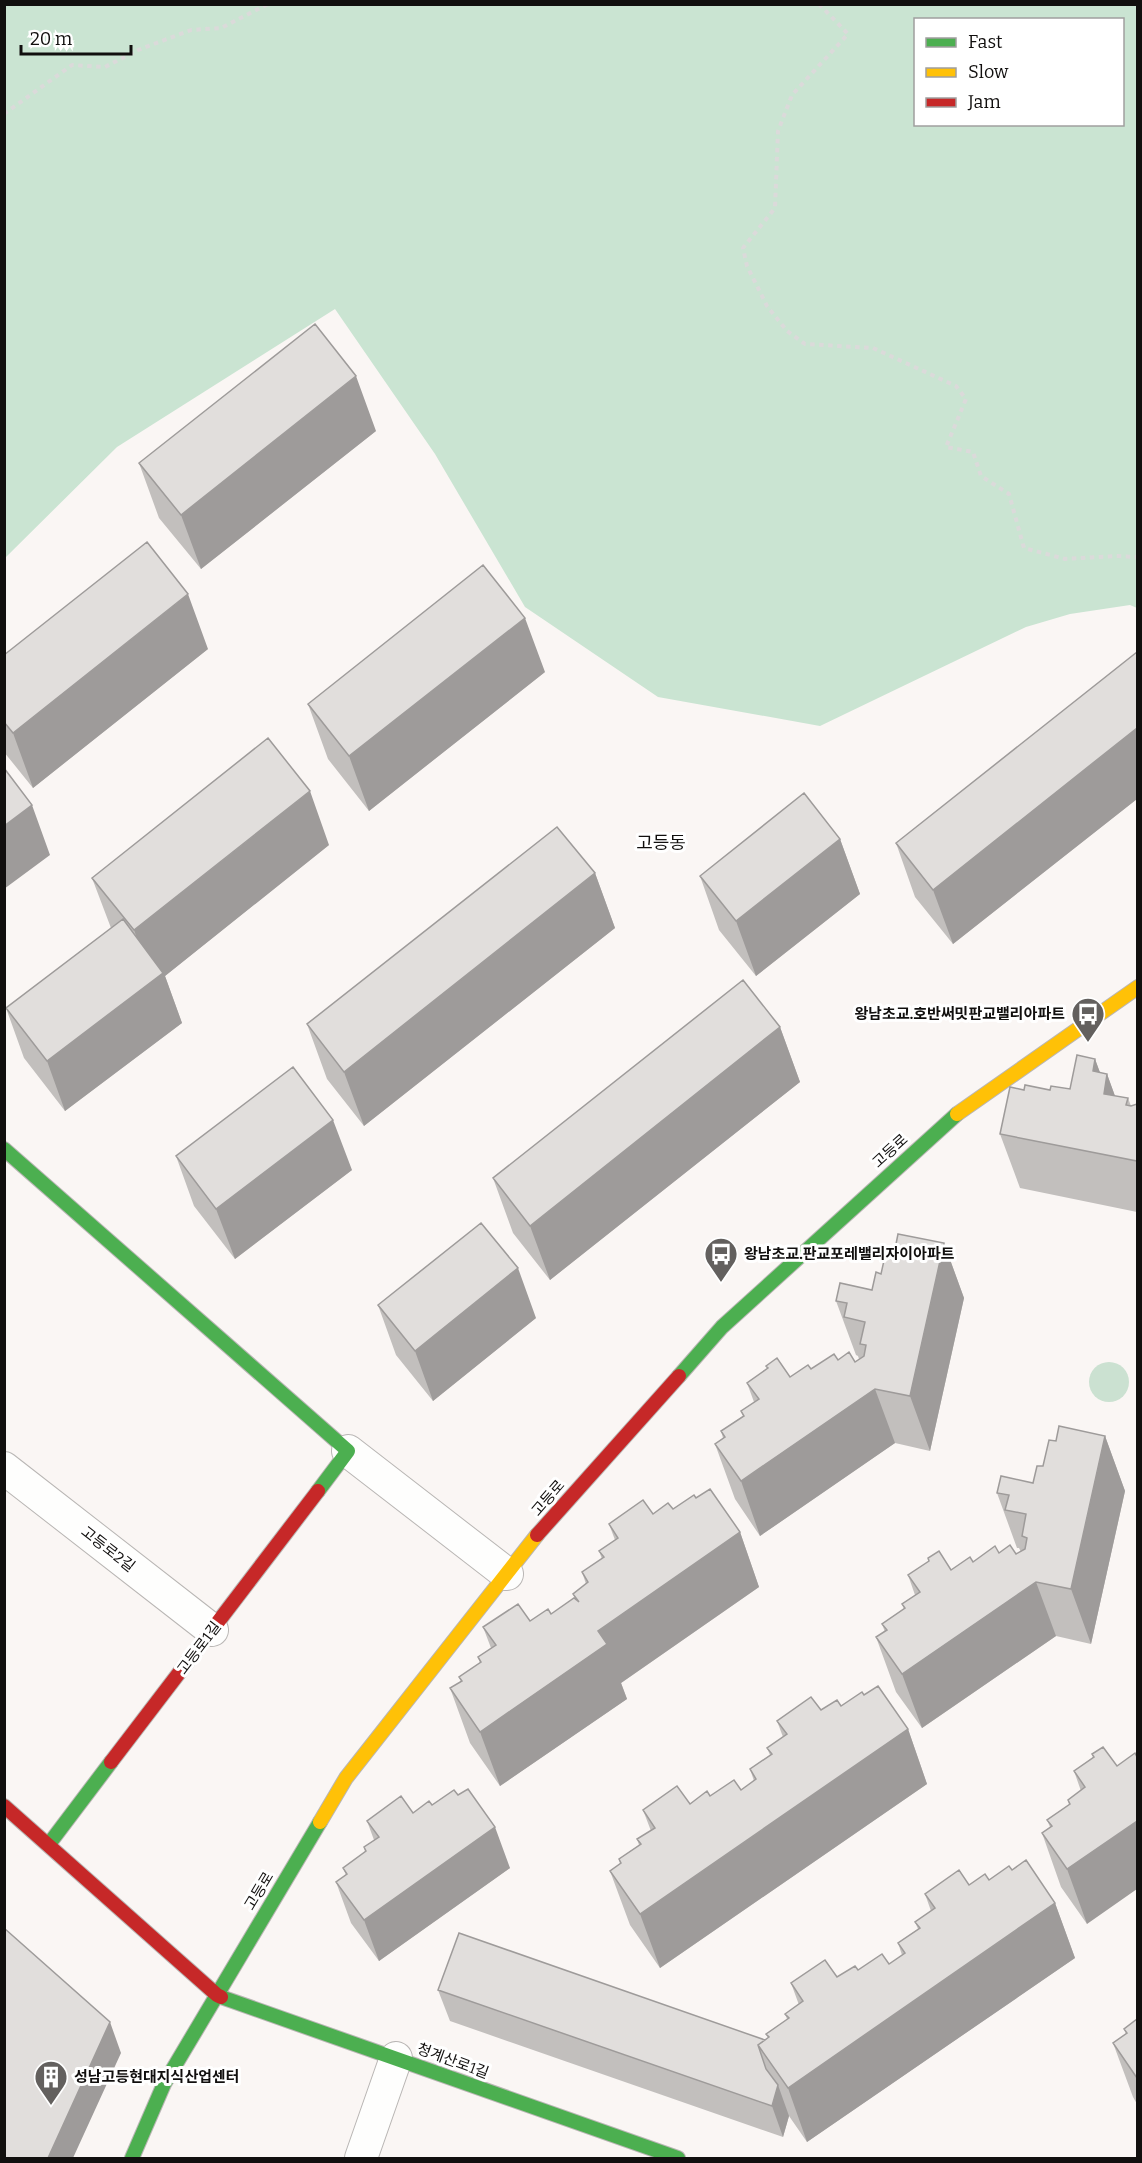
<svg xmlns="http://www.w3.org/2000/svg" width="1142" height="2163" font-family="Bitter,'Noto Sans KR',serif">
	<rect width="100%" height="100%" fill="#faf6f4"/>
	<path fill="#cbe1d1" d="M1089 1382a20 20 0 1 1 40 0a20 20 0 1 1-40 0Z"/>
	<path fill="#cae4d2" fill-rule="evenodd" d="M5 4 1137 5V608L1130 605 1070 614 1026 627 820 726 658 697 525 607 435 454 335 309 117 447 5 558ZM916 20H1122V124H916Z"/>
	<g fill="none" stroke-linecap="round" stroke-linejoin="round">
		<defs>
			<path id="street" d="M348 1451 507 1574
				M4 1468 212 1630
				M361 2158 396 2058"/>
			<path id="fast" d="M4 1149 348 1451 318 1491
				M679 1376 722 1327 957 1114
				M49 1844 111 1762
				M221 1997 678 2158
				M132 2158 164 2084 320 1822"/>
			<path id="slow" d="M957 1114 1138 987
				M320 1822 346 1778 537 1535"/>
			<path id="jam" d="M537 1535 679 1376
				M111 1762 318 1491
				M4 1806 217 1995 221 1997"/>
		</defs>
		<use href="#street" stroke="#b9b6b4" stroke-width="34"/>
		<use href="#fast" stroke="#b9b6b4" stroke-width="16"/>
		<use href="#slow" stroke="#b9b6b4" stroke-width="16"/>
		<use href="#jam" stroke="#b9b6b4" stroke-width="16"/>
		<path stroke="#dbdada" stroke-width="4" stroke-dasharray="4.5 4.5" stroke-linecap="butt" d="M819 4 848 34 792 95 778 131 775 208 743 248 747 266 767 306 787 331 805 344 873 348 956 386 966 399 946 447 973 452 981 476 1009 494 1024 548 1065 559 1116 556 1138 557
			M4 114 72 65 105 67 138 50 191 30 221 28 268 4"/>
		<use href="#street" stroke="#fefefd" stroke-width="32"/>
		<use href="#fast" stroke="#4caf50" stroke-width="14"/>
		<use href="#slow" stroke="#ffc107" stroke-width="14"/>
		<use href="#jam" stroke="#c62828" stroke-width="14"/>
	</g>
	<path fill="#c2bfbd" d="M376 431 201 569 159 518 139 463Z
		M208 649 33 788 4 752V655Z
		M1137 652V799L953 944 915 897 896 843Z
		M545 672 369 811 328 759 308 704Z
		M840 839 860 894 756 976 719 930 700 876Z
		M329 845 165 976 182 1023 65 1111 24 1058 6 1008 111 928 92 878Z
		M595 873 615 928 364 1126 327 1079 307 1024Z
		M780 1027 800 1082 550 1280 513 1233 493 1178Z
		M1095 1059 1100 1073 1107 1074 1115 1096 1128 1098 1131 1106 1137 1104V1212L1020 1188 1000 1134 1024 1090 1070 1089Z
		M176 1156 352 1170 235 1259 194 1206Z
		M944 1243 964 1298 930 1451 895 1443 760 1536 735 1499 715 1444 723 1438 721 1431 743 1416 741 1411 754 1402 747 1383 767 1369 766 1366 790 1377 838 1360 855 1362 859 1359 858 1356 856 1355 836 1301 872 1290 895 1249Z
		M378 1305 536 1318 433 1401 396 1355Z
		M1105 1436 1125 1491 1091 1644 1056 1636 922 1728 896 1692 876 1637 885 1632 882 1624 904 1609 902 1604 915 1595 908 1575 951 1570 999 1553 1016 1554 1021 1552 1019 1548H1017L997 1493 1033 1483 1043 1466 1056 1441Z
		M696 1498 740 1532 759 1587 621 1683 627 1699 500 1786 470 1743 450 1688 461 1682 459 1677 480 1663 478 1657 491 1648 483 1627 530 1621 551 1614 575 1598 573 1594 586 1584 582 1572 602 1559 599 1551 615 1540 609 1524 673 1509Z
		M864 1695 908 1729 927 1784 660 1968 630 1925 610 1871 620 1864 619 1859 639 1845 637 1839 651 1831 643 1810 690 1804 710 1796 741 1790 754 1781 750 1769 770 1755 767 1748 783 1737 777 1721 841 1706Z
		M1092 1754 1117 1766 1087 1924 1061 1887 1042 1833 1050 1827 1047 1820 1069 1805 1068 1800 1081 1791 1074 1771 1093 1757Z
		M432 1805 510 1868 379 1961 351 1923 336 1882 346 1875 343 1868 365 1852 364 1847 374 1840 367 1821 413 1813Z
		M1012 1870 1055 1903 1075 1958 807 2142 789 2116 783 2137 450 2021 438 1990 765 2040 768 2038 766 2034 787 2019 785 2014 799 2005 791 1983 837 1977 858 1970 889 1964 902 1955 898 1943 918 1929 915 1922 931 1911 925 1894 989 1880Z
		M1137 2019V2104L1133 2097 1113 2043 1126 2034 1124 2029Z"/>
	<path fill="#9e9b9a" d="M356 376 376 431 201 569 181 515Z
		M188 594 208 649 33 788 13 733Z
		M525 618 545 672 369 811 349 756Z
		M1137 728V799L953 944 933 890Z
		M310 791 329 845 165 976 182 1023 65 1111 47 1061 152 981 134 930Z
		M32 805 50 855 4 889V826Z
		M840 839 860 894 756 976 736 921Z
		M595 873 615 928 364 1126 344 1072Z
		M780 1027 800 1082 550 1280 530 1226Z
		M1095 1059 1105 1086 1107 1074 1127 1129 1124 1148 1093 1071Z
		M333 1120 352 1170 235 1259 216 1209Z
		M944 1243 964 1298 930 1451 910 1396Z
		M518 1268 536 1318 433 1401 415 1351Z
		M875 1389 895 1443 760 1536 741 1481Z
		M1105 1436 1125 1491 1091 1644 1071 1589Z
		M740 1532 759 1587 621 1683 627 1699 500 1786 480 1732 598 1631Z
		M1036 1582 1056 1636 922 1728 902 1674Z
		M908 1729 927 1784 660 1968 640 1914Z
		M1137 1821V1889L1087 1924 1067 1869Z
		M495 1827 510 1868 379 1961 364 1920Z
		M1055 1903 1075 1958 807 2142 788 2088Z
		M110 2022 121 2053 73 2158H48Z
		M778 2085 789 2116 783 2137 772 2106Z"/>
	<path fill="#e1dedc" stroke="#9e9b9a" stroke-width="1.5" d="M315 324 356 376 181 515 139 463Z
		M147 542 188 594 13 733 4 722V655Z
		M483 565 525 618 349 756 308 704Z
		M1137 652V728L933 890 896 843Z
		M268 738 310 791 134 930 92 878Z
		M4 768 32 805 4 826Z
		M804 793 840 839 736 921 700 876Z
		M557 827 595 873 344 1072 307 1024Z
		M123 919 163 973 47 1061 6 1008Z
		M743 980 780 1027 530 1226 493 1178Z
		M1077 1055 1095 1059 1093 1071 1107 1074 1104 1094 1128 1098 1126 1105 1131 1106 1137 1104V1161L1000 1134 1010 1087 1024 1090 1025 1085 1050 1090 1051 1086 1070 1089Z
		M293 1067 333 1120 216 1209 176 1156Z
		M481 1223 518 1268 415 1351 378 1305Z
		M898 1234 944 1243 910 1396 875 1389 741 1481 715 1444 725 1437 721 1431 744 1416 741 1411 759 1399 747 1383 768 1368 766 1366 777 1358 790 1377 808 1365 811 1369 834 1354 838 1360 849 1352 855 1362 864 1356 866 1345 860 1344 865 1322 844 1317 847 1303 836 1301 840 1283 872 1290 876 1272 881 1274 887 1247 895 1249Z
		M1059 1426 1105 1436 1071 1589 1036 1582 902 1674 876 1637 887 1630 882 1624 905 1608 902 1604 920 1592 908 1575 929 1561 928 1558 939 1551 951 1570 970 1557 973 1562 995 1546 999 1553 1010 1545 1016 1554 1025 1549 1027 1538 1022 1536 1026 1514 1005 1510 1009 1495 997 1493 1001 1476 1033 1483 1037 1466H1043L1049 1440 1056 1441Z
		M710 1489 740 1532 598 1631 607 1644 480 1732 450 1688 462 1681 459 1677 481 1662 478 1657 496 1645 483 1627 518 1604 530 1621 548 1609 551 1614 574 1598 579 1602 573 1594 588 1582 582 1572 604 1557 599 1551 618 1538 609 1524 643 1500 653 1514 668 1503 673 1509 694 1495 696 1498Z
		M878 1686 908 1729 640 1914 610 1871 621 1863 619 1859 641 1844 637 1839 655 1828 643 1810 677 1786 690 1804 707 1791 710 1796 734 1780 741 1790 756 1779 750 1769 772 1754 767 1748 787 1734 777 1721 811 1697 821 1710 837 1700 841 1706 862 1692 864 1695Z
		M1103 1747 1117 1766 1135 1753 1137 1757V1821L1067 1869 1042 1833 1052 1826 1047 1820 1070 1804 1068 1800 1085 1787 1074 1771 1094 1757 1092 1754Z
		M468 1789 495 1827 364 1920 336 1882 347 1874 343 1868 366 1851 364 1847 379 1837 367 1821 401 1796 413 1813 429 1801 432 1805 454 1790 458 1795Z
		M1026 1860 1055 1903 788 2088 758 2045 769 2037 766 2034 789 2018 785 2014 803 2001 791 1983 825 1960 837 1977 855 1966 858 1970 882 1954 889 1964 905 1953 898 1943 920 1928 915 1922 935 1908 925 1894 959 1870 969 1885 985 1874 989 1880 1009 1866 1012 1870Z
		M4 1928 110 2022 48 2158H4Z
		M459 1933 765 2040 758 2045 766 2069 778 2085 772 2106 438 1990Z
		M1137 2019V2078L1113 2043 1127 2033 1124 2029Z"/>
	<defs>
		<symbol id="bus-pin" viewBox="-11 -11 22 30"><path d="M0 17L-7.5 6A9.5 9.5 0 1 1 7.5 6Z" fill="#63605e" stroke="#fff"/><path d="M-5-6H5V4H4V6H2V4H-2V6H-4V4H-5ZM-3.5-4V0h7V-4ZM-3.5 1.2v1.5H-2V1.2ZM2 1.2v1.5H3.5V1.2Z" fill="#fff"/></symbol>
		<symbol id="building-pin" viewBox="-11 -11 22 30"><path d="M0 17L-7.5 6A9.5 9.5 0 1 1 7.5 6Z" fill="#63605e" stroke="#fff"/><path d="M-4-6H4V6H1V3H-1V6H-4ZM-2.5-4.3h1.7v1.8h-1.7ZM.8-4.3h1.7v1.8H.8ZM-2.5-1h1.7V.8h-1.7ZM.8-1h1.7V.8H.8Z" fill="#fff"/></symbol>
	</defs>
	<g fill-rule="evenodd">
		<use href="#bus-pin" x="1069" y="995" width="38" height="52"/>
		<use href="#bus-pin" x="702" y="1235" width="38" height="52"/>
		<use href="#building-pin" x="32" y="2058" width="38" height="52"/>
	</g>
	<g text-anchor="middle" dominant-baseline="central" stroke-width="6" stroke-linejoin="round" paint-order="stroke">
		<g font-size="15" font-weight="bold" fill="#110f0e" stroke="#fff" text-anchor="start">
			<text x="1065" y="1014" text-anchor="end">왕남초교.호반써밋판교밸리아파트</text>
			<text x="744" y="1254">왕남초교.판교포레밸리자이아파트</text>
			<text x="74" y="2077">성남고등현대지식산업센터</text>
		</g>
		<g font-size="15" fill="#110f0e" stroke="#fff">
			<text transform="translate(890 1151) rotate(-42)">고등로</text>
			<text transform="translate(548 1498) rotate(-49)">고등로</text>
			<text transform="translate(108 1549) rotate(38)">고등로2길</text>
			<text transform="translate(199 1648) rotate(-53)">고등로1길</text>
			<text transform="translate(259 1891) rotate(-59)">고등로</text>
			<text transform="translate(453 2061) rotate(20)">청계산로1길</text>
		</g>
		<g font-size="18" fill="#110f0e" stroke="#fff">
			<text x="661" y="843">고등동</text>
		</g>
	</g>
	<rect width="1142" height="2163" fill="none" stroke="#110f0e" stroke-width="12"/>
	<rect x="914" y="18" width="210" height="108" fill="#ffffff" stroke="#a09f9f" stroke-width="1.5"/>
	<rect x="926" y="38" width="30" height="9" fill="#4caf50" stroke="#a09f9f" stroke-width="1.5"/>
	<text x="968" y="48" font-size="18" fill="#110f0e">Fast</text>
	<rect x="926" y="68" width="30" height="9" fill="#ffc107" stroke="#a09f9f" stroke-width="1.5"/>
	<text x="968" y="78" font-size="18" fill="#110f0e">Slow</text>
	<rect x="926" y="98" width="30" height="9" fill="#c62828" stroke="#a09f9f" stroke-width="1.5"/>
	<text x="968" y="108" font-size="18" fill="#110f0e">Jam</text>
	<path d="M21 45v9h110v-9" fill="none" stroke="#110f0e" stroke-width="3"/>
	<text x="30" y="45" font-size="18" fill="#110f0e" stroke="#ffffff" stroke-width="4.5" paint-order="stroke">20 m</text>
</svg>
